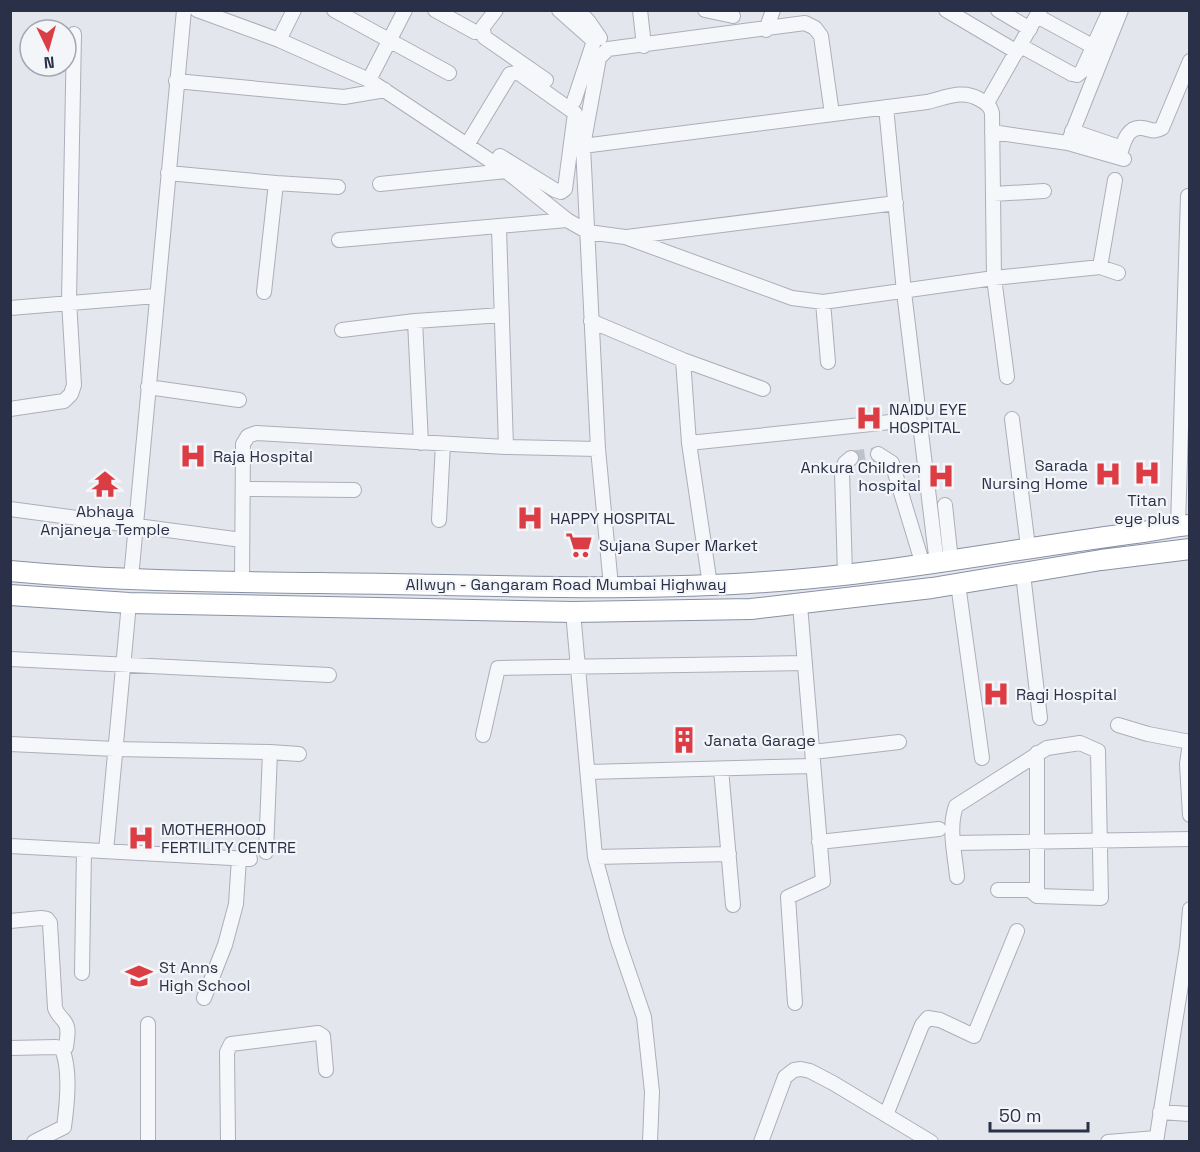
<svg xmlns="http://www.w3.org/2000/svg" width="1200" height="1152" font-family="'Space Grotesk',sans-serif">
	<rect width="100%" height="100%" fill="#e3e6ec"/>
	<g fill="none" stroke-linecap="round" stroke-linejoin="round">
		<path stroke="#bec2cb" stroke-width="14" stroke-dasharray="14 7" stroke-linecap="butt" d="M851 458 878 454"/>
		<defs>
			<path id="minor" d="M197 10 279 40 369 80 506 171 567 220 588 232 625 237 792 298 823 302 994 278 1100 267 1118 273
				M334 10 449 73
				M435 10 475 32
				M496 10 483 27 484 37 546 80
				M559 10 594 41 574 101
				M578 10 589 22 600 38
				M640 10 644 46
				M705 10 733 16
				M946 10 1017 52
				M998 10 1030 29
				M1037 16 1094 47
				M766 30 773 10
				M279 40 294 10
				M1021 46 1072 74 1077 75 1082 71 1110 10
				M369 80 405 10
				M176 81 344 97 385 90
				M987 103 1040 10
				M886 107 904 292 937 564
				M1072 131 1122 148
				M992 132 1068 143 1124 159
				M1068 143 1121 10
				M467 145 510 74 515 73 520 74 575 113 565 189 561 192 555 190 500 156 499 158
				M583 146 927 102C945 98 962 89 979 99 986 103 990 105 992 113L994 278 1007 377
				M1119 157C1123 146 1126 126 1142 128 1151 129 1153 133 1162 128L1190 61
				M168 173 276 183 338 187
				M380 184 506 171
				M993 194 1044 191
				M499 228 506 447
				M627 237 896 203
				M339 240 567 220
				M1100 267 1115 180
				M264 292 276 183
				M823 302 828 362
				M10 308 156 296
				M415 321 421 443
				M591 321 683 360 763 389
				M342 330 415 321 502 315
				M683 360 689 443 710 585
				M148 387 239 400
				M10 409 64 401 71 394 74 385 69 301 74 34
				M1012 419 1028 547
				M689 443 919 419
				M878 454 892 463 923 565
				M243 489 354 490
				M945 505 951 561
				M10 509 242 540
				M439 520 443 444
				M1178 526 1188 196
				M1023 574 1040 718
				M845 575 842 471 845 463 851 458
				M131 578 184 10
				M242 583 243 444 248 436 256 433 506 447 598 449
				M958 584 982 758
				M611 586 598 449 583 146 599 58 608 49 805 23 815 28 821 36 832 114
				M573 612 595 857 617 938 644 1017 652 1092 650 1142
				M10 659 329 675
				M1118 725 1148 734 1190 742
				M483 735 498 668 805 663
				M1190 743 1187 764 1190 815
				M10 744 115 749 270 752 299 754
				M813 752 899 742
				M721 769 733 905
				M588 772 813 766
				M819 842 939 829
				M954 843 1190 839
				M10 846 250 859
				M106 851 129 603
				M266 852 270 752
				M595 857 729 854
				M957 877C955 854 948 828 956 806L1047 748 1080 743 1098 751 1101 898 1037 896 1030 890H998
				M1037 896V753
				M10 921 41 918 47 919 50 923 55 1008C57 1014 60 1016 64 1021 70 1028 67 1038 66 1047L62 1049
				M82 973 84 850
				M204 998 225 945 236 904 239 858
				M795 1003 788 897 823 881 800 605
				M10 1048 56 1047 62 1049C71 1070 67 1105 64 1127L34 1142
				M1160 1112 1190 1114
				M886 1115 922 1025 928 1018 940 1020 974 1036 1017 931
				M148 1142V1024
				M228 1142 227 1052 231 1044 318 1033 323 1036 326 1070
				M761 1142 785 1077 794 1070 801 1069 810 1071 833 1083 931 1142
				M1108 1142 1156 1138
				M1156 1142 1187 947 1190 909"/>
			<path id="highway" d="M10 571C137 583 264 582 391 584 515 586 641 591 765 582 892 574 1017 548 1143 532 1158 530 1174 526 1190 525
				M10 595 129 603 573 612 751 609 932 588 1101 560 1190 549"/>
		</defs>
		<use href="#minor" stroke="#abafba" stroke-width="16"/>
		<use href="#highway" stroke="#8991a5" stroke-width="22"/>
		<use href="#minor" stroke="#f6f7fa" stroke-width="14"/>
		<use href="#highway" stroke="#fff" stroke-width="20"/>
	</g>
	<defs>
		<symbol id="hospital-bare" viewBox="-9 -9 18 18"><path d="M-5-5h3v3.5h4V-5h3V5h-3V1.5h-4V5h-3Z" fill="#dc3d44" stroke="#f3f5f9" stroke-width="2.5" paint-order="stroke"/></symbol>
		<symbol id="temple-bare" viewBox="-9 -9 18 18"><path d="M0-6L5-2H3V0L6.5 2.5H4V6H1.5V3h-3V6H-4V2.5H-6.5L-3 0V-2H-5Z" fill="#dc3d44" stroke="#f3f5f9" stroke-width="2.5" paint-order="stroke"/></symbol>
		<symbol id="supermarket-bare" viewBox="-9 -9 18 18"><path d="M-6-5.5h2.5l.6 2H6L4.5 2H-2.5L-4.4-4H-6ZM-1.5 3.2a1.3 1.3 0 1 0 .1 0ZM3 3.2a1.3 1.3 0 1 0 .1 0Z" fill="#dc3d44" stroke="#f3f5f9" stroke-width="2.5" paint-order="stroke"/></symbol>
		<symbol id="building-bare" viewBox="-9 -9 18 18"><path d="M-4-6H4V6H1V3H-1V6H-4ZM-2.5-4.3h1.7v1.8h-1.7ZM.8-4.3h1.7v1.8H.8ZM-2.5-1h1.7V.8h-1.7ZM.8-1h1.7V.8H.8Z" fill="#dc3d44" stroke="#f3f5f9" stroke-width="2.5" paint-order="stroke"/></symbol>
		<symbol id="school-bare" viewBox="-9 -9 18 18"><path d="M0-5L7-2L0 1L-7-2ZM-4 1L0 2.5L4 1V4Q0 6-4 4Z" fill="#dc3d44" stroke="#f3f5f9" stroke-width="2.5" paint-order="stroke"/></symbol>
	</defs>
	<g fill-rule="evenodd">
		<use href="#hospital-bare" x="850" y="399" width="38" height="38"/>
		<use href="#hospital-bare" x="174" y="437" width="38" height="38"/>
		<use href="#hospital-bare" x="1128" y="454" width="38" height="38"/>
		<use href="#hospital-bare" x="1089" y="455" width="38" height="38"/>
		<use href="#hospital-bare" x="922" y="457" width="38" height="38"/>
		<use href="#temple-bare" x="86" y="465" width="38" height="38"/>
		<use href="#hospital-bare" x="511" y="499" width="38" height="38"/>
		<use href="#supermarket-bare" x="560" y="526" width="38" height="38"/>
		<use href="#hospital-bare" x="977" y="675" width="38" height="38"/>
		<use href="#building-bare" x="665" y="721" width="38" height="38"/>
		<use href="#hospital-bare" x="122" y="819" width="38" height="38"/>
		<use href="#school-bare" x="120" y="957" width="38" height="38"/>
	</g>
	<g text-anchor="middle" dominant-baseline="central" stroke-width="4.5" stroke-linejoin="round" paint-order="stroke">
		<g font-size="16" fill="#293047" stroke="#f3f5f9" text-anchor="start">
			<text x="889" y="409">NAIDU EYE<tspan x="889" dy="18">HOSPITAL</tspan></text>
			<text x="213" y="456">Raja Hospital</text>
			<text x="1088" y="465" text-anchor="end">Sarada<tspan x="1088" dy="18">Nursing Home</tspan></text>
			<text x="921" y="467" text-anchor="end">Ankura Children<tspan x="921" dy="18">hospital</tspan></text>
			<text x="1147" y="500" text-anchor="middle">Titan<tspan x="1147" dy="18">eye plus</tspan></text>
			<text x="105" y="511" text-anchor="middle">Abhaya<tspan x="105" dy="18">Anjaneya Temple</tspan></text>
			<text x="550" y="518">HAPPY HOSPITAL</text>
			<text x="599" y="545">Sujana Super Market</text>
			<text x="1016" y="694">Ragi Hospital</text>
			<text x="704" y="740">Janata Garage</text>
			<text x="161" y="829">MOTHERHOOD<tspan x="161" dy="18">FERTILITY CENTRE</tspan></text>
			<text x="159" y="967">St Anns<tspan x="159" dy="18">High School</tspan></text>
		</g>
		<g font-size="16" fill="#293047" stroke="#f3f5f9">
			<text x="566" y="584">Allwyn - Gangaram Road Mumbai Highway</text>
		</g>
	</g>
	<rect width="1200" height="1152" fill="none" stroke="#293047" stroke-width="24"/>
	<g transform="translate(48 48) rotate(175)"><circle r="28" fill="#f3f5f9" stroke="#a2a6b2" stroke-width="1.5"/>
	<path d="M0-4.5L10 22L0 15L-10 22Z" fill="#dc3d44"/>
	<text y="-9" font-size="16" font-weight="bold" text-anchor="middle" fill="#293047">N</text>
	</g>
	<path d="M990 1122v9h98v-9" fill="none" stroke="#293047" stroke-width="3"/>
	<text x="999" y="1122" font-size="18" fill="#293047" stroke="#f3f5f9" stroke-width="4.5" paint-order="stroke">50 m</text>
</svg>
